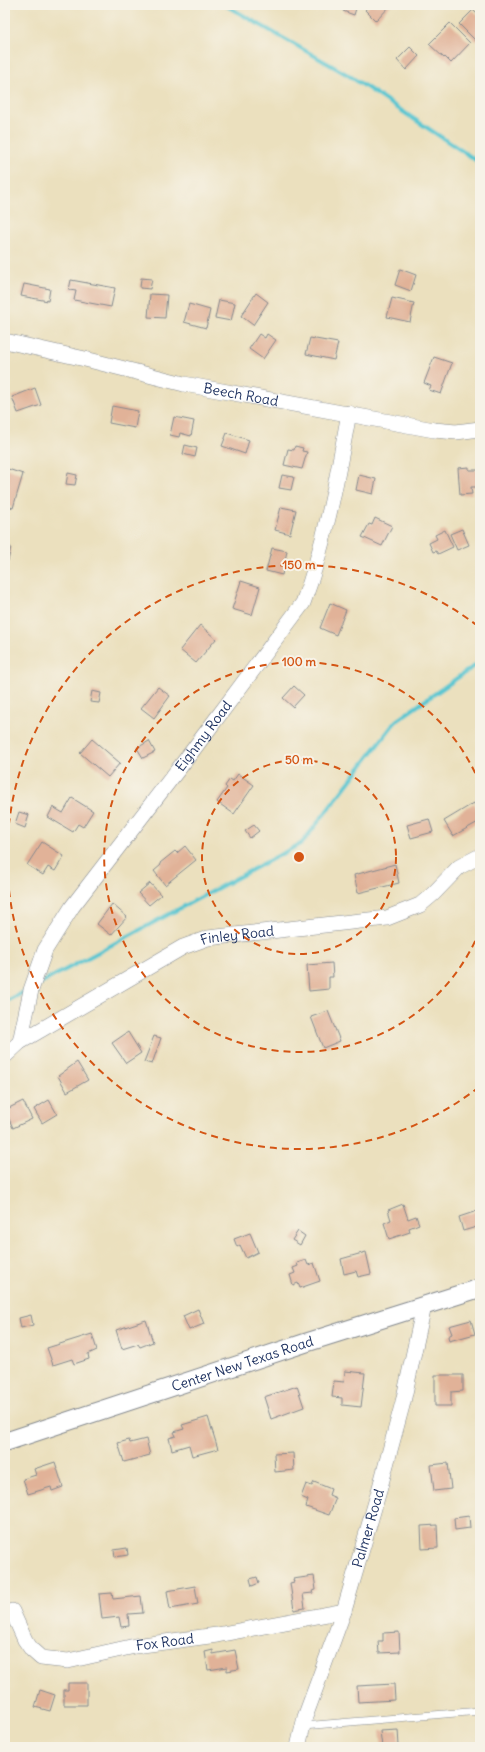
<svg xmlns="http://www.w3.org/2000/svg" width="485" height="1752" font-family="Delius,sans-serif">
	<rect width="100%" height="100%" fill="#f7f3e8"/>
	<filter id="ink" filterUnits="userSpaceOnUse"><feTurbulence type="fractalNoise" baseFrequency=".025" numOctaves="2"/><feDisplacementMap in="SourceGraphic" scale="8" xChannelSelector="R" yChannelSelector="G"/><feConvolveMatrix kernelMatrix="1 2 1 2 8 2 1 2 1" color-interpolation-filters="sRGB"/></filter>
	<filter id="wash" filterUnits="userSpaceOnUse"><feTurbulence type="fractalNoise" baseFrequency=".012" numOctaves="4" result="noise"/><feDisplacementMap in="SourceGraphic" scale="16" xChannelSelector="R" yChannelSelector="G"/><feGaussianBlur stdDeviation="0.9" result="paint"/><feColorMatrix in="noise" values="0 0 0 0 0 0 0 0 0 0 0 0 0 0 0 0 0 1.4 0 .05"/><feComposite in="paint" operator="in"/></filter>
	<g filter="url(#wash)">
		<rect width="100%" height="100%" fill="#ebe0be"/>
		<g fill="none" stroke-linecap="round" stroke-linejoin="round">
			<path stroke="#5ac6d1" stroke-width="4" d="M225 5 348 75 480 163
				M37 985 302 843 396 721 480 662
				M5 1002 28 990"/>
		</g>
		<g id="blocks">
			<path fill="#e1b298" d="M345 5H357L354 15 343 11Z
				M370 5H391L376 21 365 10Z
				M473 10 480 17V38L476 41 459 24Z
				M450 23 470 43 451 63 445 57 444 58 429 44Z
				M410 47 419 56 406 70 397 60Z
				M400 269 416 275 411 291 395 285Z
				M141 278 152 279 150 289 140 288Z
				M71 280 115 288 111 307 74 300 76 291 69 290Z
				M24 284 50 289 48 301 21 296Z
				M256 293 268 302 253 325 241 316Z
				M150 294 167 295 165 318 148 317Z
				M392 298 414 303 410 322 387 317Z
				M219 300 235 303 231 321 215 318Z
				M189 304 210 310 206 328 184 322Z
				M259 334 265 338 267 334 276 340 263 359 249 349Z
				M310 338 338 343 334 360 306 354Z
				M434 357 452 363 441 394 429 390 431 386 424 383Z
				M35 388 41 405 18 413 12 397Z
				M112 406 138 411 135 428 109 423Z
				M174 417 194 421 191 436 180 433 179 437 170 435Z
				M227 433 249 440 245 454 222 446Z
				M185 445 197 448 195 457 183 454Z
				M295 446 303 448 302 451 307 452 302 469 284 465 288 449 294 450Z
				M469 467V470H480V487H471L472 494 460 495 458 468Z
				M5 468 23 474 13 508 5 505Z
				M68 473 77 475 75 485 66 484Z
				M282 475 294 477 291 490 279 488Z
				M359 475 376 479 373 494 356 490Z
				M281 507 296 510 290 534 275 530Z
				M375 518 392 526 382 546 362 537 369 524 372 525Z
				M462 529 469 545 457 550 450 534Z
				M445 530 453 547 438 554 436 551 433 552 429 543 437 539 435 535Z
				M5 538H7L6 546 11 547 8 561 5 560Z
				M272 548 287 551 282 575 266 571Z
				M241 581 260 587 252 615 232 609Z
				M330 603 346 610 336 635 320 628Z
				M200 625 216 639 196 663 180 650Z
				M294 686 304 695 293 707 283 698Z
				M158 687 170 696 154 718 141 708Z
				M92 691 101 693 99 703 90 702Z
				M92 739 120 763 108 777 80 753Z
				M149 741 155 752 143 758 137 748Z
				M238 774 254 785 234 814 217 802 227 788 225 786 230 779 233 781Z
				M72 798 93 811 83 827 78 824 73 832 48 817 53 807 63 813Z
				M474 803 480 814V821L453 836 444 821Z
				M19 812 29 815 25 828 15 824Z
				M429 819 433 832 411 838 407 825Z
				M254 825 259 831 250 838 245 831Z
				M42 842 64 856 55 871 48 867 43 875 27 865Z
				M185 846 196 860 165 885 154 871 161 865 160 863 175 851 177 853Z
				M395 864 399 883 358 893 354 875Z
				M150 883 161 895 149 905 138 893Z
				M112 904 127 917 111 935 97 924Z
				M332 963 333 977H329V989L309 991 307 965Z
				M328 1011 340 1041 323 1048 311 1017Z
				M128 1032 141 1053 126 1063 112 1043Z
				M154 1036 161 1038 152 1064 144 1062Z
				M77 1062 88 1080 67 1092 58 1076Z
				M49 1100 57 1114 42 1123 34 1109Z
				M23 1101 32 1119 13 1128 5 1110Z
				M403 1204 408 1219 416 1216 419 1224 409 1228 410 1232 389 1239 384 1223 391 1220 388 1210Z
				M480 1210V1226L463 1231 459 1217Z
				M298 1231 305 1236 300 1245 292 1240Z
				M250 1233 258 1252 246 1258 240 1245 237 1247 234 1239Z
				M366 1252 371 1274 358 1277 356 1271 344 1274 341 1259Z
				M306 1260 308 1265 314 1263 320 1281 300 1288 298 1283 293 1285 290 1275 295 1273 293 1268 298 1266 297 1263Z
				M198 1309 204 1324 189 1330 183 1316Z
				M31 1315 33 1325 21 1328 19 1318Z
				M146 1320 153 1342 140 1347 138 1344 122 1349 116 1330Z
				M471 1320 475 1334 449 1341 448 1336 452 1334 449 1326Z
				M92 1334 97 1350 88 1354 89 1359 74 1364 72 1359 53 1365 47 1348Z
				M345 1371 365 1373 361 1407 342 1405V1398L332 1397 334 1381 344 1382Z
				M435 1375H463V1391L451 1392V1406H435Z
				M297 1386 304 1407 271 1419 264 1397Z
				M208 1417 218 1449 192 1456 189 1445 172 1450 169 1438 176 1436 174 1432 184 1429 182 1425Z
				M146 1439 150 1455 124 1462 118 1443 129 1440 130 1443Z
				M293 1453 294 1470 275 1472 274 1454Z
				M55 1462 63 1487 52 1491 51 1487 28 1494 23 1479 36 1475 34 1469Z
				M448 1463 451 1489 434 1491 431 1465Z
				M314 1482 331 1489 329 1495 336 1498 329 1515 306 1507 308 1500 301 1497 306 1484 312 1486Z
				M469 1516 470 1528 455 1530 454 1518Z
				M437 1525 438 1548 422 1549 421 1526Z
				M127 1548 128 1555 115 1557 114 1550Z
				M314 1576 316 1590 312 1591 313 1593 303 1594 305 1608 294 1610 290 1583 294 1582 293 1579Z
				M257 1577 259 1583 252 1586 250 1579Z
				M195 1586 198 1604 170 1609 167 1591Z
				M112 1593 113 1599 141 1596 143 1613 128 1614 129 1626 121 1627 119 1617 102 1619 99 1594Z
				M399 1632 400 1652 379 1653 378 1641H383V1633Z
				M213 1650V1654L235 1650 239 1669 227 1671V1667L208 1670 205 1652Z
				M68 1683H87V1705H64V1690H68Z
				M394 1684 395 1700 358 1702 357 1686Z
				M40 1690 55 1695 50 1711 35 1707Z
				M398 1730 399 1746 382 1747 380 1731Z"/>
		</g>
	</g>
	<g filter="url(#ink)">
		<use href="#blocks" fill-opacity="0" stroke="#83888e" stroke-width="1"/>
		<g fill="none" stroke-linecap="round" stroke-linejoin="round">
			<defs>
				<path id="service" d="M303 1726 480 1711"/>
				<g id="minor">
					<path id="s1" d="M5 341 85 359 184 384 434 430 456 432 480 429"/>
					<path id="s2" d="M20 1042 31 990 45 950 72 907 190 754 303 603C326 541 337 478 349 413"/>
					<path id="s3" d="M5 1056 20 1042 183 947 208 938 387 918 420 905 433 894 459 867 480 856"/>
					<path id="s4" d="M12 1611 25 1640 32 1650 41 1658 68 1661 135 1646 217 1635 344 1611"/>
					<path id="s5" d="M298 1747 305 1717 344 1611 379 1491 403 1402 424 1306"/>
				</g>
				<g id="tertiary">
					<path id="s6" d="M5 1442 305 1343 480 1288"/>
				</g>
			</defs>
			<use href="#service" stroke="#83888e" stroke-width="8"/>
			<use href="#minor" stroke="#83888e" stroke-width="16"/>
			<use href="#tertiary" stroke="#83888e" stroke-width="20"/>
			<use href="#service" stroke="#fff" stroke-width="7"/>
			<use href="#minor" stroke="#fff" stroke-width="15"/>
			<use href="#tertiary" stroke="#fff" stroke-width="18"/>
		</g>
	</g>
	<g fill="none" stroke="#d45514" stroke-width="2" stroke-dasharray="7 5">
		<circle cx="299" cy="857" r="97"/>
		<path d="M480 930A195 195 0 1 1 480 784"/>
		<path d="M479 1087A292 292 0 1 1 479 627"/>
	</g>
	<g text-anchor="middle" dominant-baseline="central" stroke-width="4" stroke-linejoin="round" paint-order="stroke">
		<g font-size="14" fill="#1b2f5e" stroke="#f7f3e8">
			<text stroke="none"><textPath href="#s1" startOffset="242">Beech Road</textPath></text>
			<text stroke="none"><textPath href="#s2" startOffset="362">Eighmy Road</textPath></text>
			<text stroke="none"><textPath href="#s3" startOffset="265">Finley Road</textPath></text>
			<text stroke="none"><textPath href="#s6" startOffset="250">Center New Texas Road</textPath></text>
			<text stroke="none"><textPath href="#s5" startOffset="230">Palmer Road</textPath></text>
			<text stroke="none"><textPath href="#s4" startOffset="182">Fox Road</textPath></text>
		</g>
	</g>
	<circle cx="299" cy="857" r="6" fill="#d45514" stroke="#f7f3e8" stroke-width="2"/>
	<g font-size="12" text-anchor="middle" font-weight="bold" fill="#d45514" stroke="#f7f3e8" stroke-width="4" stroke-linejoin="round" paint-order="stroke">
		<text x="299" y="569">150 m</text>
		<text x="299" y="666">100 m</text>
		<text x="299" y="764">50 m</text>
	</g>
	<rect width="485" height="1752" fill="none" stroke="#f7f3e8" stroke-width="20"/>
</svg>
